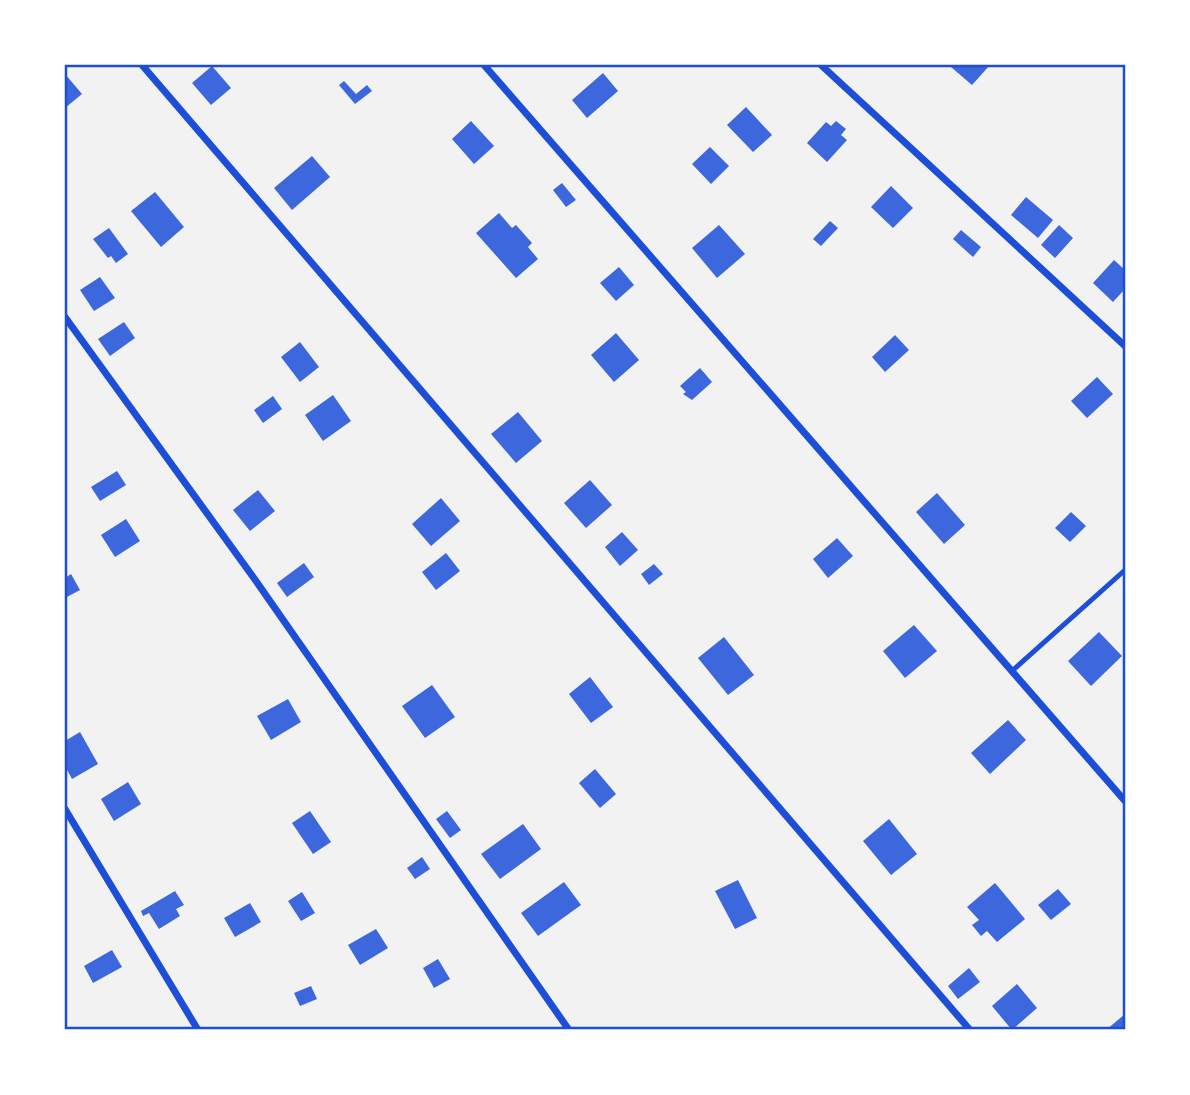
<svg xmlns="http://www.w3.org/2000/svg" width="1190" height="1095" font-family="Spectral,serif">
	<rect width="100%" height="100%" fill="#f2f2f2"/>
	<path fill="#3d67dc" d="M953 65H990L972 85 951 67Z
		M212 66 231 88 211 105 192 83Z
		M603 73 618 91 587 118 572 100Z
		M65 74 82 94 65 108Z
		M344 81 356 94 367 85 372 91 355 104 339 85Z
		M746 107 772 135 753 152 727 125Z
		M471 121 494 146 474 164 452 139Z
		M836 121 846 129 841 135 847 140 827 162 807 143 826 122 831 126Z
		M710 147 729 166 711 184 692 164Z
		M312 156 330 177 292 210 274 188Z
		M562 183 576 200 566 207 553 190Z
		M891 186 913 208 893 228 871 207Z
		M155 192 184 227 161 247 131 211Z
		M1026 197 1053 220 1038 238 1011 215Z
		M499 213 512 228 516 225 532 243 528 247 538 259 516 278 476 233Z
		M830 221 838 228 821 246 813 239Z
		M719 225 745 254 717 278 692 248Z
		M1059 225 1073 238 1055 258 1041 245Z
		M109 228 128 254 116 263 111 256 108 258 93 239Z
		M961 230 981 247 973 257 953 239Z
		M1114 260 1125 270V289L1113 302 1093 283Z
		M619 267 634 285 616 301 600 283Z
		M100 277 115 298 94 311 80 290Z
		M124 322 135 338 110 356 98 339Z
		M616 333 639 360 614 382 591 355Z
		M895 335 909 350 885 372 872 357Z
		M300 342 319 367 300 382 281 357Z
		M700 368 712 382 692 400 683 394 686 392 680 386Z
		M1097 377 1113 394 1087 418 1071 401Z
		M333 395 351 421 323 441 305 415Z
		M273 396 282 409 263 423 254 410Z
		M518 412 542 441 516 463 491 434Z
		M117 471 126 485 100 501 91 487Z
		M590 480 612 505 586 528 564 503Z
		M258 490 275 511 250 531 233 510Z
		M937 493 965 525 944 544 916 512Z
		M441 498 460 521 431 546 412 524Z
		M1071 512 1086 526 1070 542 1055 528Z
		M126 519 140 541 115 557 101 535Z
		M622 532 638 550 620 566 605 547Z
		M837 538 853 556 828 578 813 559Z
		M446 553 460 571 436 590 422 572Z
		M304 563 314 577 287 597 277 583Z
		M654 564 663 574 649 585 641 574Z
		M71 574 80 590 65 598V578Z
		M914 625 937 651 905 678 883 651Z
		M1099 632 1122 656 1091 686 1068 661Z
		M724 637 754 675 728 695 698 658Z
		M590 677 613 707 591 723 569 694Z
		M432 685 455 717 425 738 402 706Z
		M288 699 301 722 271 740 257 716Z
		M1008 720 1026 740 990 774 971 753Z
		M80 732 98 764 72 779 65 766V741Z
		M595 769 616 794 600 808 579 783Z
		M128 782 141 804 114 821 101 799Z
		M310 811 331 842 313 854 292 823Z
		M447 811 461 830 450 838 436 819Z
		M889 819 917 854 891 875 863 841Z
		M523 824 541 849 500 879 481 854Z
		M422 857 430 869 415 879 407 868Z
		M738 880 757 918 735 929 715 891Z
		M564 882 581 905 538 936 521 913Z
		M995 883 1025 919 997 942 987 931 981 936 972 925 979 920 967 907Z
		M1058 889 1071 904 1051 920 1038 905Z
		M175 891 184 905 176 909 180 916 159 929 149 913 143 916 141 911Z
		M302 892 315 913 301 921 288 901Z
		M250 903 261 922 235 937 224 918Z
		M376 929 388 948 360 965 348 945Z
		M112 950 122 967 93 983 84 966Z
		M438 959 450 979 434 988 423 968Z
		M969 968 980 982 958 999 948 986Z
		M1017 984 1037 1008 1012 1030 992 1006Z
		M311 986 317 999 300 1006 294 993Z
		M1125 1014V1030H1106Z"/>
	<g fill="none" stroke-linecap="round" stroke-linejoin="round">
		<path stroke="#1d4ed8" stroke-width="5" d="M1012 671 1125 570"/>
		<path stroke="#1d4ed8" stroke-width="7" d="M142 65 970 1030
			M484 65 1125 801
			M821 65 1125 346
			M65 317 256 581 569 1030
			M65 809 198 1030"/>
	</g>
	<rect width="1190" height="1095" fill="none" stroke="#ffffff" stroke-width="133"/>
	<rect x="66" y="66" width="1058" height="962" fill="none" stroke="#1d4ed8" stroke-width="2.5"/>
</svg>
